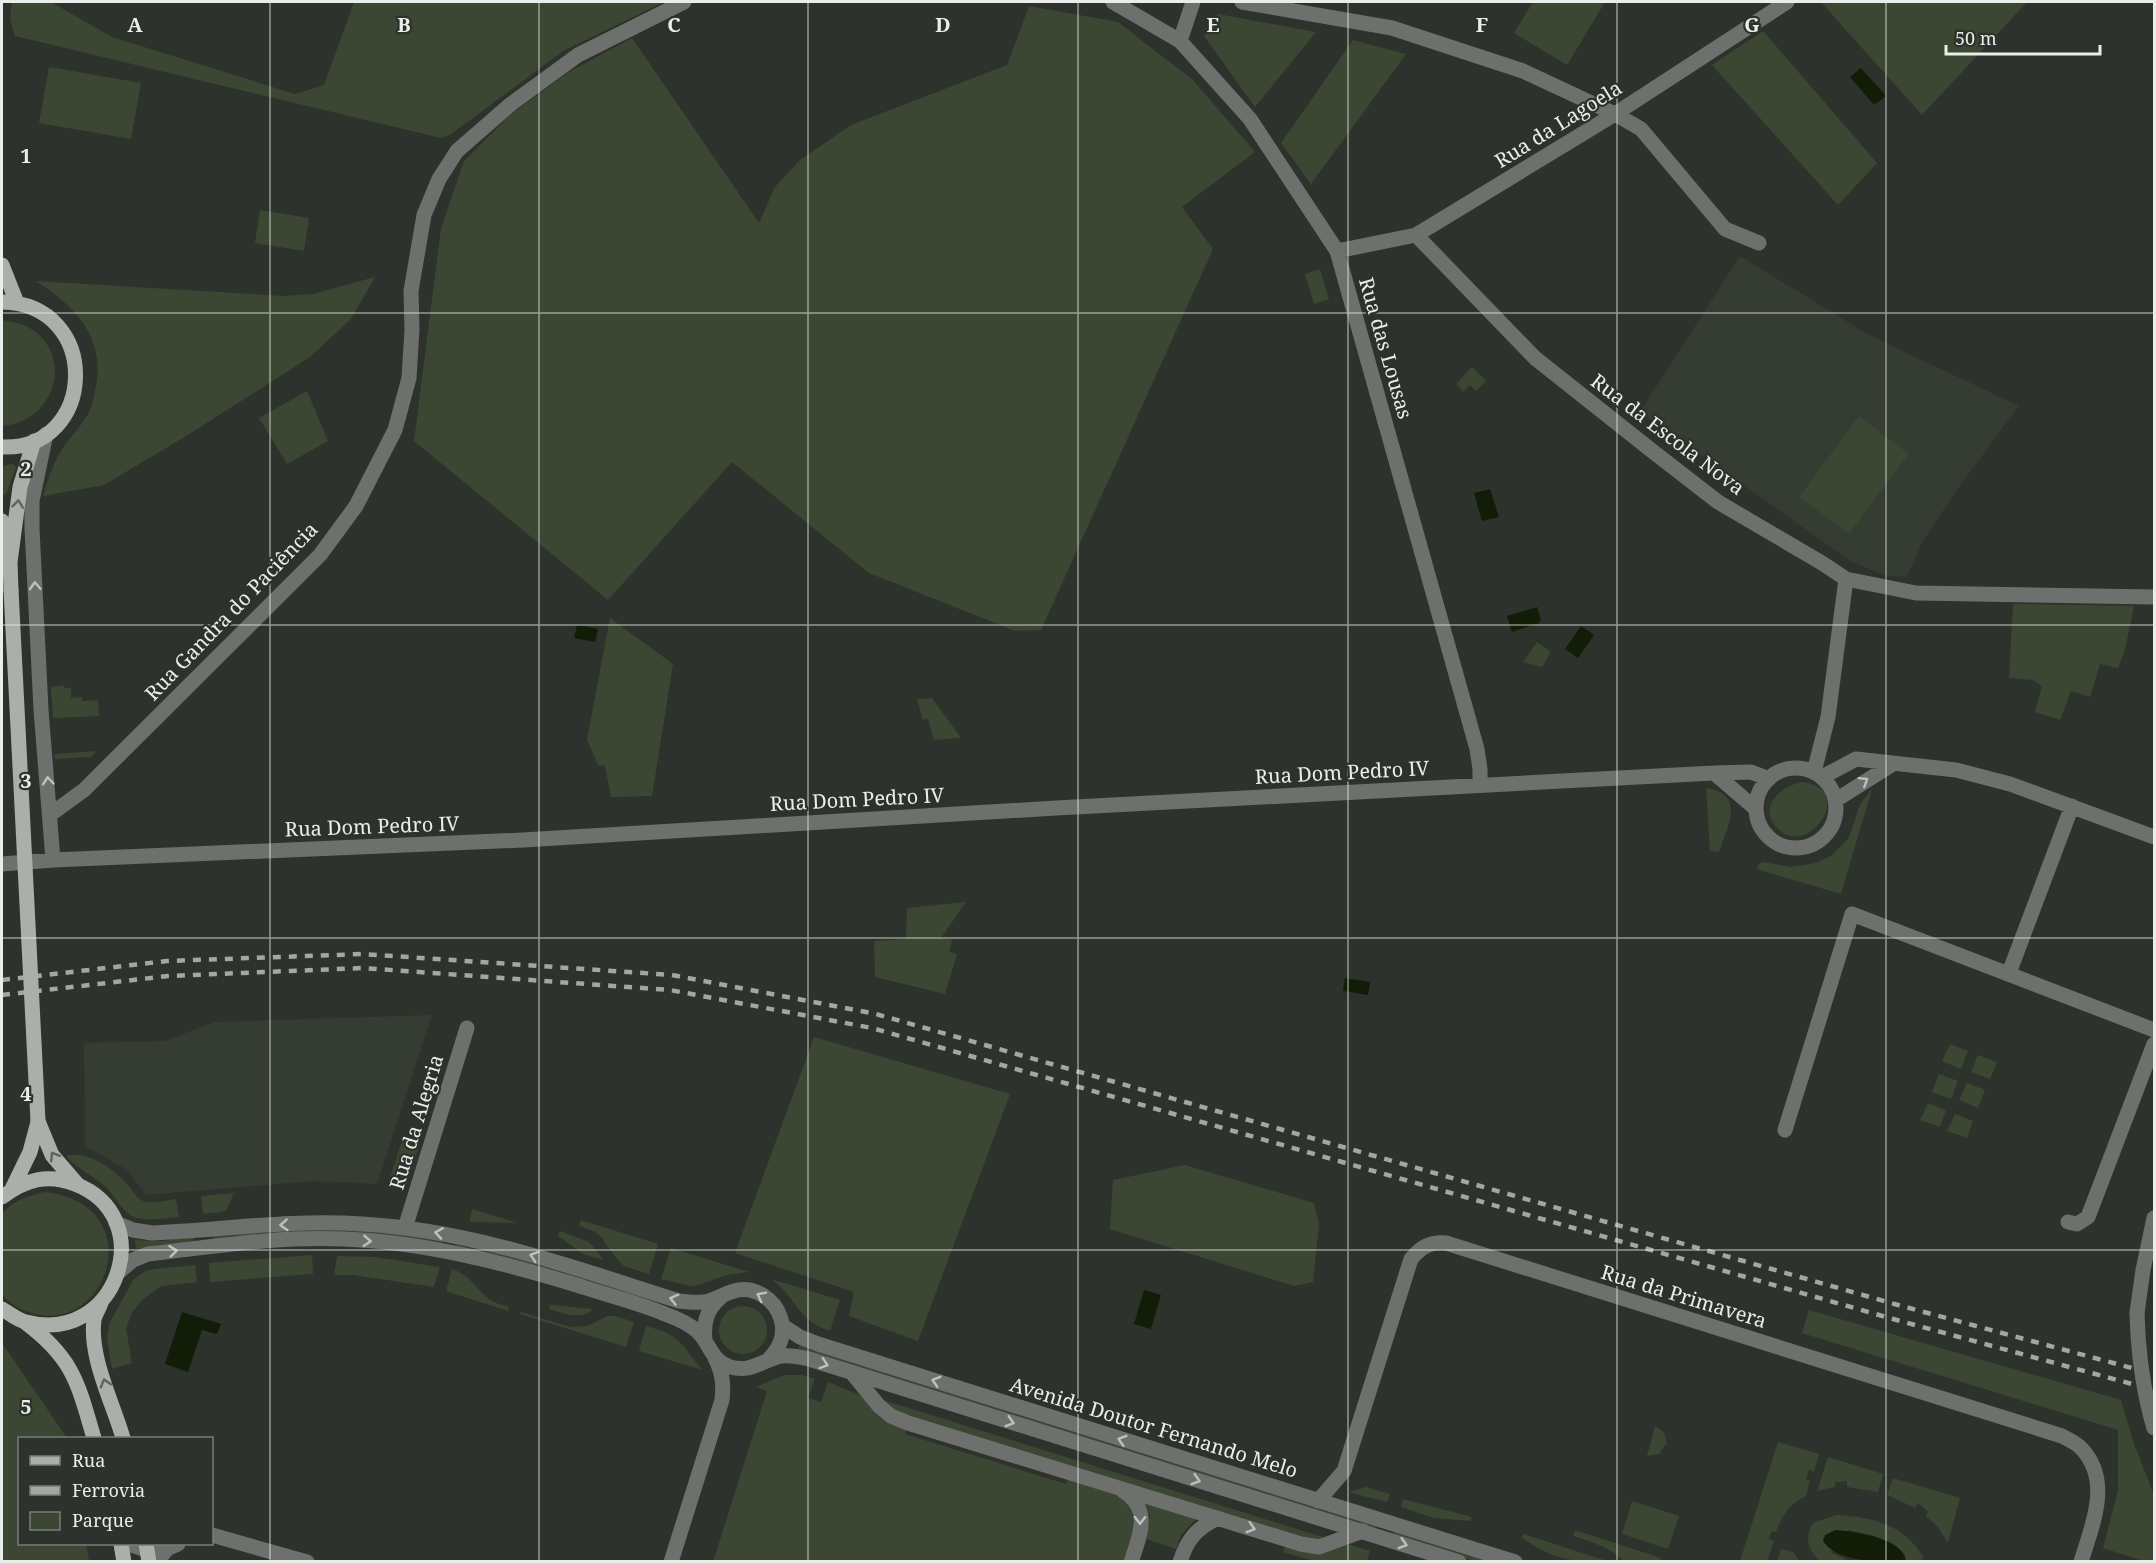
<svg xmlns="http://www.w3.org/2000/svg" width="2156" height="1563" font-family="'Noto Serif',serif">
	<rect width="100%" height="100%" fill="#2e322c"/>
	<path fill="#353c31" d="M1740 256 1869 335 2019 406 1956 491 1921 544 1907 577 1887 576 1852 562 1640 412Z
		M432 1015 377 1184 313 1181 146 1195 127 1170 85 1146 84 1043 165 1041 214 1022Z"/>
	<path fill="#3b4732" d="M12 2H51L112 37 295 94 324 85 354 2H664L563 51 450 135 441 138 15 36 10 19Z
		M1533 2H1605L1567 65 1514 33Z
		M1821 2H2027L1922 115Z
		M1029 6 1118 22 1193 80 1255 152 1182 207 1213 249 1041 630 1015 631 869 573 732 462 608 600 414 441 441 228 464 161 510 115 569 72 632 38 759 223 775 187 800 160 851 125 1007 65Z
		M1218 14 1316 32 1255 107 1204 36Z
		M1763 31 1877 163 1838 205 1712 65Z
		M1353 40 1406 54 1311 184 1281 143Z
		M49 67 141 83 131 139 39 123Z
		M260 210 309 218 304 251 255 243Z
		M1320 269 1329 299 1314 304 1305 274Z
		M375 277 351 319 310 357 183 438 104 485 43 496C48 479 54 461 64 446 72 435 83 424 89 412 93 403 95 391 97 381 103 333 72 305 36 281L284 296 313 294Z
		M2 320C13 322 23 323 33 330 75 360 52 423 2 426Z
		M1472 367 1486 381 1476 391 1470 385 1463 392 1456 384Z
		M307 391 328 441 287 464 259 418Z
		M1859 416 1909 454 1849 534 1799 497Z
		M13 464 16 467 6 495H4L2 487V466Z
		M2013 604 2134 606 2125 650 2118 668 2100 664 2090 697 2071 691 2060 720 2035 712 2042 686 2033 680 2009 678Z
		M610 618 673 664 652 796 611 797 605 766 598 765 587 740Z
		M1537 642 1551 652 1542 667 1523 662Z
		M64 685 65 688H71V698L82 697V701L98 700 99 716 53 718 51 687Z
		M932 698 961 738 934 740 928 719 923 720 917 699Z
		M97 751 91 757 55 759V754Z
		M1802 782C1858 788 1808 861 1777 828 1757 807 1781 786 1802 782Z
		M1706 788C1747 794 1727 827 1719 852L1710 851Z
		M1872 789 1841 894 1756 869 1759 864 1763 862 1791 867 1816 863 1831 856 1849 838 1860 804Z
		M966 902 941 938 952 940 949 952 957 954 945 994 875 977 874 941 906 939 907 908Z
		M814 1037 1010 1094 918 1341 849 1316 854 1292 735 1253Z
		M1950 1044 1968 1051 1961 1069 1942 1061Z
		M1978 1055 1997 1062 1990 1079 1971 1072Z
		M1939 1074 1958 1081 1951 1099 1932 1092Z
		M1967 1083 1985 1090 1978 1108 1959 1100Z
		M1928 1103 1946 1110 1940 1127 1920 1120Z
		M1955 1114 1973 1121 1967 1138 1947 1131Z
		M403 1138 420 1143 406 1187H387Z
		M69 1155C91 1153 112 1168 127 1184 132 1189 136 1198 143 1201 151 1205 167 1200 176 1199L179 1217C166 1218 150 1221 137 1218 123 1214 116 1198 107 1188 94 1176 78 1170 66 1156Z
		M1185 1165 1314 1203 1319 1224 1313 1282 1294 1286 1110 1229 1113 1180Z
		M45 1192C151 1204 109 1336 32 1313 21 1310 9 1304 2 1294V1214C13 1200 28 1196 45 1192Z
		M234 1193 226 1211 203 1214 201 1196Z
		M472 1209 517 1223 470 1222Z
		M581 1220 658 1244 649 1274 624 1266 616 1258 601 1237 595 1232 579 1226Z
		M363 1229 443 1239V1245L213 1240V1235L248 1232Z
		M560 1231 589 1242 604 1260 585 1255 558 1236Z
		M193 1237 194 1243 136 1249 135 1240 161 1241Z
		M457 1242 481 1247 642 1295 640 1301 456 1248Z
		M671 1248 749 1272 726 1275 699 1285 690 1286 661 1279Z
		M312 1255 313 1274 210 1282 209 1263Z
		M337 1256 375 1257 440 1267 434 1287 353 1275H334Z
		M195 1265 197 1282 161 1286 141 1301 132 1313 126 1328 132 1363 112 1369 107 1338 109 1324 134 1279 146 1271 155 1269Z
		M452 1269C479 1278 476 1300 509 1307L508 1311 446 1291Z
		M771 1279 840 1300 830 1331C797 1321 796 1296 771 1279Z
		M550 1305 593 1309C581 1321 563 1313 549 1309Z
		M719 1330a24 24 0 1 1 48 0a24 24 0 1 1-48 0Z
		M1809 1310 2121 1400 2133 1441 2154 1495V1561H2144L2103 1548 2118 1490V1430L1802 1333Z
		M521 1312 570 1327 587 1326 608 1316H615L634 1322 626 1347 520 1314Z
		M646 1326C681 1335 681 1344 702 1370L639 1351Z
		M2 1343 67 1438H20V1544H86L89 1561H2Z
		M800 1344 1378 1524 1375 1530 798 1350Z
		M784 1375H802L815 1379 808 1398 821 1402 828 1382 860 1395 906 1428 905 1434 1066 1484 1068 1477C1098 1486 1139 1490 1133 1530 1132 1540 1127 1551 1123 1561L713 1562 767 1391 756 1387Z
		M883 1400 1326 1538 1314 1540 894 1411Z
		M1655 1426 1664 1432 1667 1443 1659 1454 1647 1456Z
		M1778 1442 1819 1454 1814 1472 1809 1470 1806 1479 1810 1480 1806 1496C1789 1504 1783 1515 1776 1532L1772 1531 1769 1539 1774 1541 1767 1561H1740Z
		M1828 1457 1883 1474 1878 1492 1847 1487V1481L1835 1482V1487L1817 1491Z
		M1893 1478 1960 1498 1948 1543 1938 1527 1926 1516 1928 1512 1918 1503 1915 1508 1887 1495Z
		M1366 1487 1390 1494 1387 1502 1351 1493V1491Z
		M1403 1499 1472 1517 1470 1521 1434 1518 1401 1507Z
		M1632 1501 1679 1516 1668 1549 1622 1534Z
		M1146 1503 1196 1519 1181 1535 1176 1549 1146 1539 1150 1516Z
		M1836 1515C1872 1517 1904 1524 1923 1557L1922 1561H1905L1877 1537 1848 1530 1830 1552 1849 1561H1820C1808 1550 1804 1538 1813 1523Z
		M1394 1529 1497 1561H1474L1392 1536Z
		M1575 1530 1661 1558 1660 1561H1624C1609 1547 1592 1542 1573 1536Z
		M1523 1534 1604 1560 1608 1561C1569 1562 1555 1560 1522 1538Z
		M1351 1545 1370 1551 1367 1562 1314 1561 1283 1552 1285 1546Z
		M1781 1549 1793 1552 1799 1561H1777Z"/>
	<path fill="#111d06" d="M1861 68 1886 96 1874 105 1850 77Z
		M1490 489 1499 517 1482 521 1474 493Z
		M1537 607 1541 620 1539 623 1512 632 1507 616Z
		M577 625 598 629 595 642 574 638Z
		M1581 626 1594 635 1578 658 1565 649Z
		M1345 978 1370 982 1368 995 1343 991Z
		M1144 1290 1161 1295 1151 1329 1134 1324Z
		M182 1312 221 1324 217 1334 202 1330 188 1372 165 1364Z
		M1835 1530C1853 1531 1904 1538 1906 1561 1879 1562 1838 1563 1823 1541L1825 1535Z"/>
	<g fill="none" stroke-linecap="round" stroke-linejoin="round">
		<path stroke="#6e706d" stroke-width="15" d="M1113 2 1180 41 1250 119 1337 251 1477 749 1480 769V785
			M1242 2 1392 28 1523 71 1615 114 1641 129 1725 229 1759 243
			M1180 41 1193 2
			M1416 235 1535 358 1651 450 1718 502 1822 563 1846 579 1916 593 2154 597
			M1337 251 1416 235 1615 114 1787 2
			M46 434 32 501V528L41 710 53 860
			M1756 808a40 40 0 1 1 80 0a40 40 0 1 1-80 0Z
			M1814 772 1828 717 1846 579
			M1714 773 1756 809
			M1822 777 1856 759 1956 770 2010 784 2154 837
			M1836 800 1893 764
			M51 814 84 790 320 555 356 506 395 430 409 378 412 330 411 291 424 215 439 179 457 151 511 104 578 55 684 2
			M2 864 53 860 523 840 1056 808 1714 773 1751 772 1769 779
			M2009 973 2072 806
			M1785 1130 1852 914 2154 1030
			M2068 1222 2077 1224 2088 1217 2154 1044
			M116 1223 133 1230 152 1233C222 1230 292 1219 362 1224 471 1230 575 1268 679 1301 687 1302 695 1303 703 1302 713 1301 723 1294 734 1291 754 1285 775 1299 781 1319 786 1336 779 1349 767 1361
			M405 1228 467 1028
			M120 1271 133 1260 148 1254C212 1247 278 1236 343 1239 425 1242 505 1263 583 1287 610 1296 639 1303 665 1314 676 1318 688 1323 697 1331 710 1343 711 1361 730 1367 753 1373 761 1360 782 1356 790 1355 800 1357 809 1359L1459 1562
			M2137 1313 2143 1270 2154 1218
			M783 1326 800 1337 818 1344 1515 1562
			M705 1340C703 1322 707 1309 721 1297
			M852 1373 879 1406 891 1416 908 1423 1301 1544 1319 1547 1363 1531
			M1123 1491C1152 1509 1140 1535 1131 1562
			M1318 1501 1344 1471 1411 1259C1421 1247 1431 1241 1446 1243L2062 1436C2069 1440 2077 1443 2082 1449 2112 1482 2092 1525 2081 1562
			M212 1535 307 1562
			M128 1544 152 1552 167 1549
			M157 1562 167 1549 178 1544
			M671 1562 722 1400C724 1383 722 1372 715 1358
			M1180 1562C1187 1539 1197 1528 1218 1518"/>
		<path stroke="#abafa9" stroke-width="15" d="M2 265 17 303
			M2 302C103 304 97 451 2 447
			M2 521 10 562 11 590
			M10 562 20 487 34 441
			M38 1121 52 1155 77 1184
			M12 1189 30 1152 38 1122
			M2 1197C25 1180 47 1173 75 1184 161 1217 117 1346 26 1322 17 1320 9 1313 2 1309
			M101 1303C99 1309 95 1314 94 1320 89 1357 113 1403 123 1438
			M26 1323C74 1359 78 1384 94 1438
			M121 1544 124 1562
			M146 1544 149 1562"/>
		<path stroke="#a3a6a2" stroke-width="4.5" stroke-dasharray="8 8" stroke-linecap="butt" d="M2 980 167 961 363 954 672 975 876 1014 1898 1305 2154 1374
			M2 995 168 976 363 968 670 990 872 1028 1893 1319 2154 1390"/>
		<path stroke="#6e706d" stroke-width="15" d="M2137 1313C2138 1352 2143 1391 2154 1428"/>
		<path stroke="#abafa9" stroke-width="15" d="M11 590 38 1121"/>
	</g>
	<defs><path id="oneway-chevron" d="M-2-3.5L2.5 0L-2 3.5" fill="none" stroke-width="1.6" stroke-linecap="round" stroke-linejoin="round" transform="scale(1.5)"/></defs>
	<g stroke="#60645e">
		<use href="#oneway-chevron" transform="translate(18 504) rotate(-83)"/>
		<use href="#oneway-chevron" transform="translate(54 1156) rotate(-122)"/>
		<use href="#oneway-chevron" transform="translate(105 1383) rotate(-107)"/>
	</g>
	<g stroke="#bfc1be">
		<use href="#oneway-chevron" transform="translate(35 586) rotate(-93)"/>
		<use href="#oneway-chevron" transform="translate(48 781) rotate(-95)"/>
		<use href="#oneway-chevron" transform="translate(1864 781) rotate(-32)"/>
		<use href="#oneway-chevron" transform="translate(284 1225) rotate(176)"/>
		<use href="#oneway-chevron" transform="translate(439 1233) rotate(-171)"/>
		<use href="#oneway-chevron" transform="translate(367 1241) rotate(4)"/>
		<use href="#oneway-chevron" transform="translate(173 1251) rotate(-6)"/>
		<use href="#oneway-chevron" transform="translate(534 1256) rotate(-163)"/>
		<use href="#oneway-chevron" transform="translate(761 1296) rotate(-153)"/>
		<use href="#oneway-chevron" transform="translate(674 1299) rotate(-165)"/>
		<use href="#oneway-chevron" transform="translate(824 1364) rotate(18)"/>
		<use href="#oneway-chevron" transform="translate(936 1381) rotate(-163)"/>
		<use href="#oneway-chevron" transform="translate(1010 1422) rotate(17)"/>
		<use href="#oneway-chevron" transform="translate(1122 1440) rotate(-163)"/>
		<use href="#oneway-chevron" transform="translate(1196 1480) rotate(17)"/>
		<use href="#oneway-chevron" transform="translate(1140 1520) rotate(91)"/>
		<use href="#oneway-chevron" transform="translate(1251 1528) rotate(17)"/>
		<use href="#oneway-chevron" transform="translate(1403 1544) rotate(17)"/>
	</g>
	<path fill="none" stroke="#eaede9" stroke-width="1.5" stroke-opacity="0.55" d="M270 2V1562M539 2V1562M808 2V1562M1078 2V1562M1348 2V1562M1617 2V1562M1886 2V1562M2 313H2154M2 625H2154M2 938H2154M2 1250H2154"/>
	<g text-anchor="middle" dominant-baseline="central" stroke-width="4.5" stroke-linejoin="round" paint-order="stroke">
		<g font-size="20" fill="#eaede9" stroke="#2e322c">
			<text transform="translate(1558 124) rotate(-32)">Rua da Lagoela</text>
			<text transform="translate(1386 348) rotate(74)">Rua das Lousas</text>
			<text transform="translate(1668 434) rotate(37)">Rua da Escola Nova</text>
			<text transform="translate(231 611) rotate(-46)">Rua Gandra do Paciência</text>
			<text transform="translate(1342 772) rotate(-3)">Rua Dom Pedro IV</text>
			<text transform="translate(857 799) rotate(-3)">Rua Dom Pedro IV</text>
			<text transform="translate(372 826) rotate(-2)">Rua Dom Pedro IV</text>
			<text transform="translate(416 1122) rotate(-73)">Rua da Alegria</text>
			<text transform="translate(1684 1296) rotate(17)">Rua da Primavera</text>
			<text transform="translate(1154 1427) rotate(17)">Avenida Doutor Fernando Melo</text>
		</g>
	</g>
	<g font-size="20" text-anchor="middle" font-weight="bold" fill="#eaede9" stroke="#2e322c" stroke-width="4.5" stroke-linejoin="round" paint-order="stroke">
		<text x="135" y="32">A</text>
		<text x="404" y="32">B</text>
		<text x="674" y="32">C</text>
		<text x="943" y="32">D</text>
		<text x="1213" y="32">E</text>
		<text x="1482" y="32">F</text>
		<text x="1752" y="32">G</text>
		<text x="26" y="163">1</text>
		<text x="26" y="476">2</text>
		<text x="26" y="788">3</text>
		<text x="26" y="1101">4</text>
		<text x="26" y="1414">5</text>
	</g>
	<rect width="2156" height="1563" fill="none" stroke="#eaede9" stroke-width="6"/>
	<rect x="18" y="1437" width="195" height="108" fill="#2e322c" stroke="#797d78" stroke-width="1.5"/>
	<rect x="30" y="1456" width="30" height="9" fill="#abafa9" stroke="#797d78" stroke-width="1.5"/>
	<text x="72" y="1467" font-size="18" fill="#eaede9">Rua</text>
	<rect x="30" y="1486" width="30" height="9" fill="#a3a6a2" stroke="#797d78" stroke-width="1.5"/>
	<text x="72" y="1497" font-size="18" fill="#eaede9">Ferrovia</text>
	<rect x="30" y="1512" width="30" height="18" fill="#3b4732" stroke="#797d78" stroke-width="1.5"/>
	<text x="72" y="1527" font-size="18" fill="#eaede9">Parque</text>
	<path d="M1946 45v9h154v-9" fill="none" stroke="#eaede9" stroke-width="3"/>
	<text x="1955" y="45" font-size="18" fill="#eaede9" stroke="#2e322c" stroke-width="4.5" paint-order="stroke">50 m</text>
</svg>
